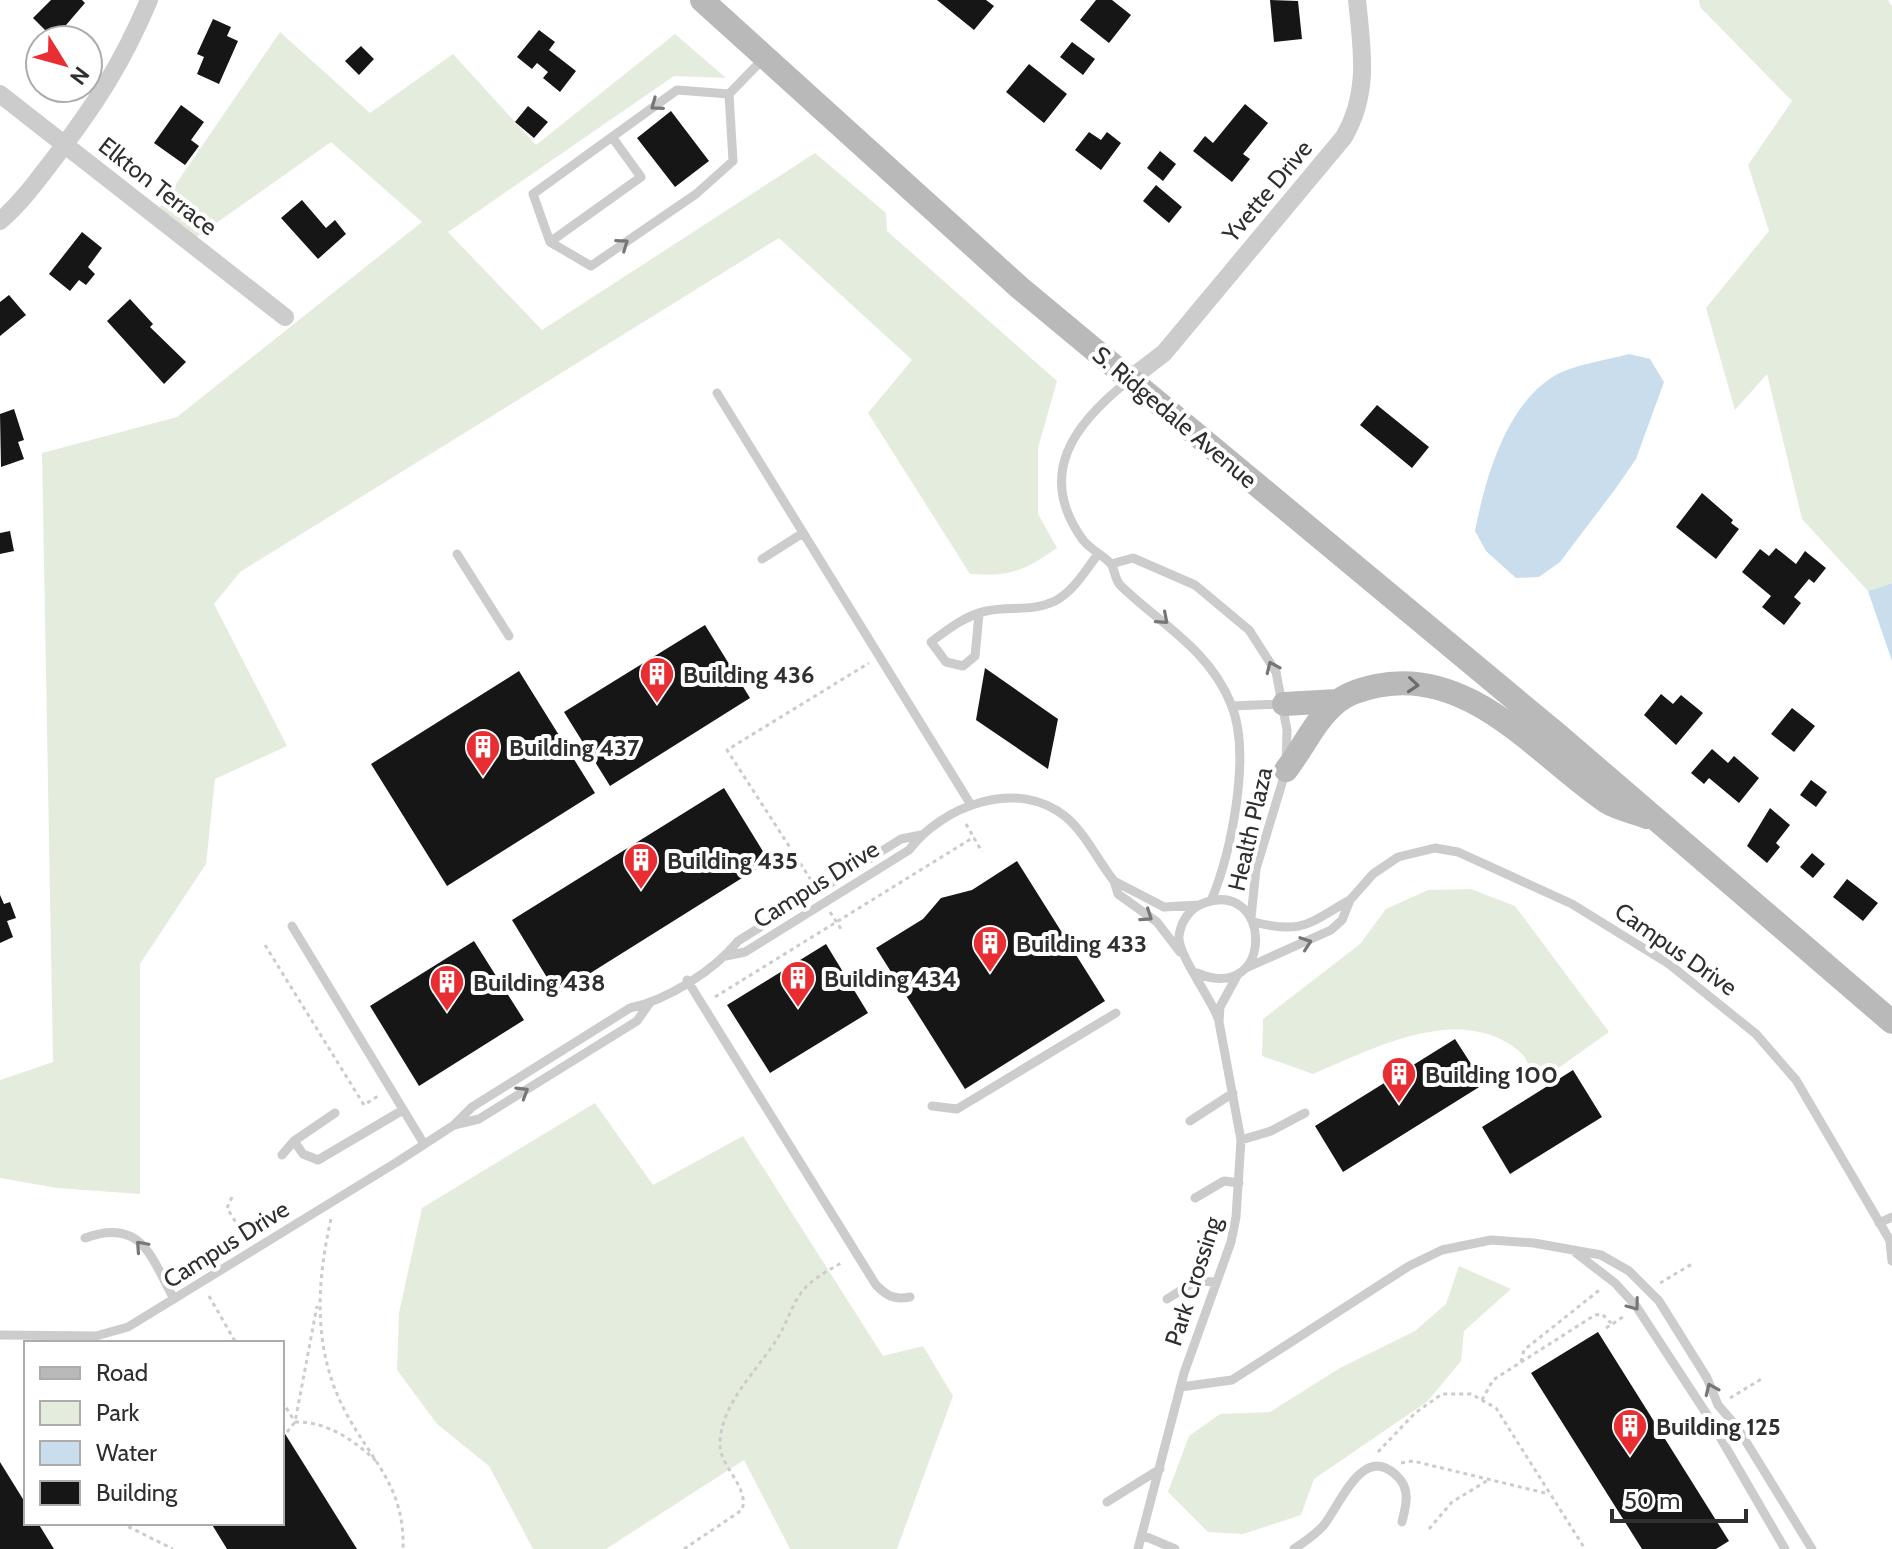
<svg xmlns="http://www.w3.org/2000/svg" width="1892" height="1549" font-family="Cabin,sans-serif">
	<rect width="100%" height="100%" fill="#fff"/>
	<path fill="#e4eddd" d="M1699 0H1888L1892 6V583L1868 591 1802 519 1767 374 1735 410 1706 308 1769 231 1748 165 1792 101 1700 7Z
		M280 32 370 113 453 54 536 145 675 34 726 78 674 76 448 232 542 330 815 153 886 213 887 231 1057 381 1038 448V514L1057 548C1025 570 1011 577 970 574L868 413 912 360 779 238 240 572 214 604 287 746 215 779 206 864 140 964V1194L57 1188 0 1178V1080L53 1062 42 453 177 417 422 222 331 142 188 243 156 213Z
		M1471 889 1515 906 1609 1032 1536 1084C1532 1074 1527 1057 1519 1051 1459 1002 1373 1049 1313 1074L1262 1056 1263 1019 1360 944 1386 909 1428 890Z
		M595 1103 653 1185 743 1136 883 1356 923 1346 953 1396 897 1549H790L744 1460 606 1549H533L489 1466 437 1424 397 1370 399 1313 422 1208Z
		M1459 1266 1511 1289 1464 1331 1461 1361 1428 1401 1314 1479 1301 1515 1243 1534 1208 1532 1168 1492 1189 1436 1220 1414 1270 1412 1340 1368 1415 1331 1446 1304Z"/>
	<path fill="#c9dded" d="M1629 354 1650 359 1664 382 1636 459 1616 488 1560 562 1539 577 1516 578 1486 551 1475 531C1485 480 1505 408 1551 378 1572 364 1605 361 1629 354Z
		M1892 583V661L1868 591Z"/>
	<path fill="#161616" d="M51 0H82L85 3 54 39 33 18Z
		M937 0H986L994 6 974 30Z
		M1096 0H1112L1131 15 1109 43 1080 20Z
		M1270 0 1298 1 1302 39 1274 42Z
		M213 19 231 27 227 36 238 41 219 84 197 74 204 57 197 54Z
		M539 30 555 42 549 50 576 71 560 92 543 78 548 72 537 63 532 69 517 57Z
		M1072 42 1095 59 1083 75 1060 57Z
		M361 46 374 59 359 75 345 61Z
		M1029 64 1067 94 1044 123 1006 92Z
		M1245 104 1268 123 1243 154 1250 159 1232 182 1193 151 1205 136 1213 143Z
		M181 105 204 122 191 140 199 146 185 165 154 143Z
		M528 106 548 122 534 138 515 122Z
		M671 111 709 161 675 187 637 138Z
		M1089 132 1101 140 1107 132 1121 143 1101 170 1075 150Z
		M1160 151 1176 164 1163 181 1147 168Z
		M1156 185 1182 207 1169 223 1143 201Z
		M302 200 326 228 335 220 346 234 318 259 281 218Z
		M82 232 102 248 88 267 95 274 86 285 79 280 70 291 49 274Z
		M9 295 26 315 0 336V302Z
		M130 299 153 324 150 327 186 362 164 384 107 321Z
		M1377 405 1429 447 1412 468 1360 425Z
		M14 409 24 440 18 442 24 459 1 467 0 414Z
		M1702 493 1733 520 1731 523 1739 529 1716 559 1676 527Z
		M10 531 14 551 0 554V533Z
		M1776 548 1796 564 1805 551 1826 568 1814 583 1809 579 1794 597 1801 603 1784 625 1762 607 1771 596 1742 572 1760 549 1769 556Z
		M705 625 750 698 610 786 564 712Z
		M985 668 1058 719 1048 769 976 720Z
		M519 671 595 793 447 886 371 764Z
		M1661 694 1673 704 1681 695 1703 713 1676 745 1644 715Z
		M1792 708 1815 726 1794 752 1771 734Z
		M1712 749 1728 763 1734 756 1759 778 1739 803 1709 778 1704 784 1691 773Z
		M1811 780 1827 792 1816 807 1800 795Z
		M724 788 769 861 557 994 512 920Z
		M1770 808 1790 825 1776 843 1780 847 1767 863 1747 846Z
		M1812 853 1825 864 1813 878 1800 867Z
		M1017 861 1105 1001 965 1089 876 948 923 919 941 898 972 890Z
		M1847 879 1878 903 1863 921 1833 897Z
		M0 895 4 904 10 902 16 918 7 921 13 937 0 943Z
		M474 941 524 1020 419 1086 370 1006Z
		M826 944 868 1013 770 1073 727 1005Z
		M1455 1039 1484 1084 1343 1172 1315 1126Z
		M1573 1070 1602 1117 1510 1174 1482 1127Z
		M1598 1332 1729 1541 1716 1549H1642L1531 1373Z
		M282 1429 357 1549H227L211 1523H282Z
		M0 1462 26 1504V1523H38L54 1549H0Z"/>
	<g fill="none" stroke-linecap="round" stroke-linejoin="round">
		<path stroke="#ccc" stroke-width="3" stroke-dasharray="4 4" stroke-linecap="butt" d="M966 824 982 852
			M811 880 727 750 869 663
			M830 912 841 929
			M265 945 364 1105 378 1096
			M715 997 974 837
			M232 1197 227 1208 246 1239
			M331 1219C316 1285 313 1350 345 1411 372 1462 405 1486 403 1549
			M1660 1283 1692 1264
			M209 1296 236 1343
			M1606 1328 1626 1315
			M1521 1362 1524 1350 1602 1288
			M1730 1398 1763 1378
			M1482 1400 1493 1380 1595 1315 1602 1314 1612 1324
			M282 1401 295 1422
			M295 1422C326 1421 354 1440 376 1461
			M1680 1430 1693 1421
			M287 1432 295 1422 317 1306
			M1378 1452 1415 1413 1442 1394H1471L1496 1408 1585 1549
			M1401 1463 1413 1461 1549 1494
			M121 1523 173 1549
			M1429 1529 1452 1502 1490 1479
			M684 1549 742 1510C750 1486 718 1466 720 1442 722 1402 757 1371 777 1339 788 1322 792 1301 807 1286 817 1276 831 1269 843 1262"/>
		<path stroke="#ccc" stroke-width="9" d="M729 94 677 90 533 194 550 242 591 266 696 194 733 161 729 94 764 58
			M550 242 641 177 612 137
			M1128 381C1075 423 1035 474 1083 540 1091 550 1103 555 1111 564 1115 570 1115 580 1120 585 1160 624 1209 649 1231 704 1252 754 1231 853 1211 901
			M717 393 971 805
			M457 554 509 636
			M762 559 803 533
			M1111 564 1133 558 1195 585 1249 630 1276 672 1287 730 1286 770 1256 869 1251 918
			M979 614 975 656 963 666 946 662 931 642C948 629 965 616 986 611 1010 606 1032 612 1055 601 1073 592 1086 570 1098 554
			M1232 706 1281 704
			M1114 881 1164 907 1199 905
			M1254 922C1304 935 1310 922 1350 900
			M292 926 424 1144
			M726 956 745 952 909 850C942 806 1018 777 1066 817 1086 834 1098 861 1114 881L1118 894 1157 922 1180 952
			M1246 968 1331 930 1342 920 1350 900 1373 874 1398 857 1435 848 1458 852 1572 904 1669 964 1756 1034 1796 1080 1892 1244
			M1197 973C1275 1006 1273 878 1204 903 1190 908 1181 921 1179 936 1177 953 1209 995 1218 1018
			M687 980 876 1285C887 1296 894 1300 910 1297
			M932 1106 957 1109 1116 1013
			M1190 1121 1233 1093
			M454 1125 479 1119 637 1021 649 1004
			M1241 1140 1271 1131 1305 1113
			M294 1141 303 1154 318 1160 403 1110
			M282 1155 294 1141 335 1113
			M1195 1198 1224 1181 1239 1183
			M1879 1223 1892 1217
			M85 1238C142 1217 151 1257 174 1299
			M1890 1242 1892 1261
			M1576 1253 1615 1283 1636 1306 1706 1413 1785 1549
			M1167 1299 1196 1281 1216 1282
			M0 1335 96 1336 128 1327 397 1162 454 1125 472 1107 630 1008C667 1000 714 971 738 941L901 839 921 835
			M1181 1387 1232 1380 1409 1266 1442 1250 1491 1240 1534 1243 1601 1255 1629 1271 1659 1301 1707 1378 1718 1405 1737 1427 1812 1549
			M1107 1502 1160 1469
			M1142 1535 1175 1549
			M1138 1549 1184 1373 1231 1242 1236 1217 1241 1140 1219 1022 1220 1007 1238 974
			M1294 1549C1304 1542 1315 1535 1323 1526 1340 1506 1362 1442 1397 1476 1411 1489 1406 1506 1402 1522"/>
		<path stroke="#ccc" stroke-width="18" d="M0 94 285 317
			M0 221C21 203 36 182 53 160 95 105 122 64 149 0
			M1130 379 1164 353 1344 137C1370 92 1362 49 1357 0"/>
		<path stroke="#b9b9b9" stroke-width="24" d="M702 0 1020 288 1558 735 1892 1022
			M1284 704 1338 701
			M1286 770C1304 747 1314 721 1337 702 1348 693 1362 689 1376 686 1470 666 1538 755 1607 802 1618 809 1634 812 1647 817"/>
	</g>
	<defs><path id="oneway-chevron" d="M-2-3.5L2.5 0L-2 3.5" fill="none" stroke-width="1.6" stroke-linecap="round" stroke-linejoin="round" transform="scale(2)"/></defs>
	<g stroke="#767676">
		<use href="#oneway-chevron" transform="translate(656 105) rotate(144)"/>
		<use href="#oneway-chevron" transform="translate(623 244) rotate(-35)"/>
		<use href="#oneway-chevron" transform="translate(1163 619) rotate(41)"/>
		<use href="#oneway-chevron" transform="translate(1272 667) rotate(-114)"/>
		<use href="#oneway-chevron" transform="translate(1147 916) rotate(34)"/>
		<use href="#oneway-chevron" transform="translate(1306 943) rotate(-19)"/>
		<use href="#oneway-chevron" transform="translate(523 1092) rotate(-32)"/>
		<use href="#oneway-chevron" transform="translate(141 1246) rotate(-132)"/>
		<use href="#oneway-chevron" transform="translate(1634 1305) rotate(53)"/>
		<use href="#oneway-chevron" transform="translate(1711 1389) rotate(-114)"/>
	</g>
	<use stroke="#6d6d6d" href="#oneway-chevron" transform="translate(1413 685) rotate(5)"/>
	<defs>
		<symbol id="building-pin" viewBox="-11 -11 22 30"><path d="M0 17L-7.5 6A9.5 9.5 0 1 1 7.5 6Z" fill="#e92e33" stroke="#fff"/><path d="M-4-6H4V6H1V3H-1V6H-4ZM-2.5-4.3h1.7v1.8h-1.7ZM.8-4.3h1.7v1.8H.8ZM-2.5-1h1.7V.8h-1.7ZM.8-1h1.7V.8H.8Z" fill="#fff"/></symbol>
	</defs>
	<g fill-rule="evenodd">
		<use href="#building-pin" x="637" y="654" width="40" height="54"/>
		<use href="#building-pin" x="463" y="727" width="40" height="54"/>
		<use href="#building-pin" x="621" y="840" width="40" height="54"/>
		<use href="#building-pin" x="970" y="923" width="40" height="54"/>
		<use href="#building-pin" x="778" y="958" width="40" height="54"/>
		<use href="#building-pin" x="427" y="962" width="40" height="54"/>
		<use href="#building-pin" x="1379" y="1054" width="40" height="54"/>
		<use href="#building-pin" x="1610" y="1406" width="40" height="54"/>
	</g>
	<g text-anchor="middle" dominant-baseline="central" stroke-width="8" stroke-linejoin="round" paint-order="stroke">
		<g font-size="24" fill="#2f2f2f" stroke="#fff">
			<text transform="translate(158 186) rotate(38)">Elkton Terrace</text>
			<text transform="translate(1267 191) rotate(-50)">Yvette Drive</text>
			<text transform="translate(1175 417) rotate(40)">S. Ridgedale Avenue</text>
			<text transform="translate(1250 829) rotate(-77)">Health Plaza</text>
			<text transform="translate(816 884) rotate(-32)">Campus Drive</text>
			<text transform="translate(1676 949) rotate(35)">Campus Drive</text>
			<text transform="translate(226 1244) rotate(-32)">Campus Drive</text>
			<text transform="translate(1193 1281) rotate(-72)">Park Crossing</text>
		</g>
		<g font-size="24" font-weight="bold" fill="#2f2f2f" stroke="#fff" text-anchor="start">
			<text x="683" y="674">Building 436</text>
			<text x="509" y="747">Building 437</text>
			<text x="667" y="860">Building 435</text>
			<text x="1016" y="943">Building 433</text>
			<text x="824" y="978">Building 434</text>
			<text x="473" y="982">Building 438</text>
			<text x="1425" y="1074">Building 100</text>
			<text x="1656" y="1426">Building 125</text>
		</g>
	</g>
	<rect x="24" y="1341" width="260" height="184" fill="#ffffff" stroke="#acacac" stroke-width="2"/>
	<rect x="40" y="1367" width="40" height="12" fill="#b9b9b9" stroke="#acacac" stroke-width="2"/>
	<text x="96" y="1381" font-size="24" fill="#2f2f2f">Road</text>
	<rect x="40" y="1401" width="40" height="24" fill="#e4eddd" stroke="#acacac" stroke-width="2"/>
	<text x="96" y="1421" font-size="24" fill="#2f2f2f">Park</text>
	<rect x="40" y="1441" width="40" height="24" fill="#c9dded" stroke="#acacac" stroke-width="2"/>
	<text x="96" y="1461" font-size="24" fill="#2f2f2f">Water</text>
	<rect x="40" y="1481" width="40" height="24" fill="#161616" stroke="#acacac" stroke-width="2"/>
	<text x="96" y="1501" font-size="24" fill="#2f2f2f">Building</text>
	<g transform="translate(64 64) rotate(127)"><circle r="38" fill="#ffffff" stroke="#acacac" stroke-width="2"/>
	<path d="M0-6L14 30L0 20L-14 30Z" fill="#e92e33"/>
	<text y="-12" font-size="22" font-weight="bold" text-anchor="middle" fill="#2f2f2f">N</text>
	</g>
	<path d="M1612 1509v12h134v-12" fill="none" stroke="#2f2f2f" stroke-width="4"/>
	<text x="1624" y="1509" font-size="24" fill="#2f2f2f" stroke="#ffffff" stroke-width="6" paint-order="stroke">50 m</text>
</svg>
